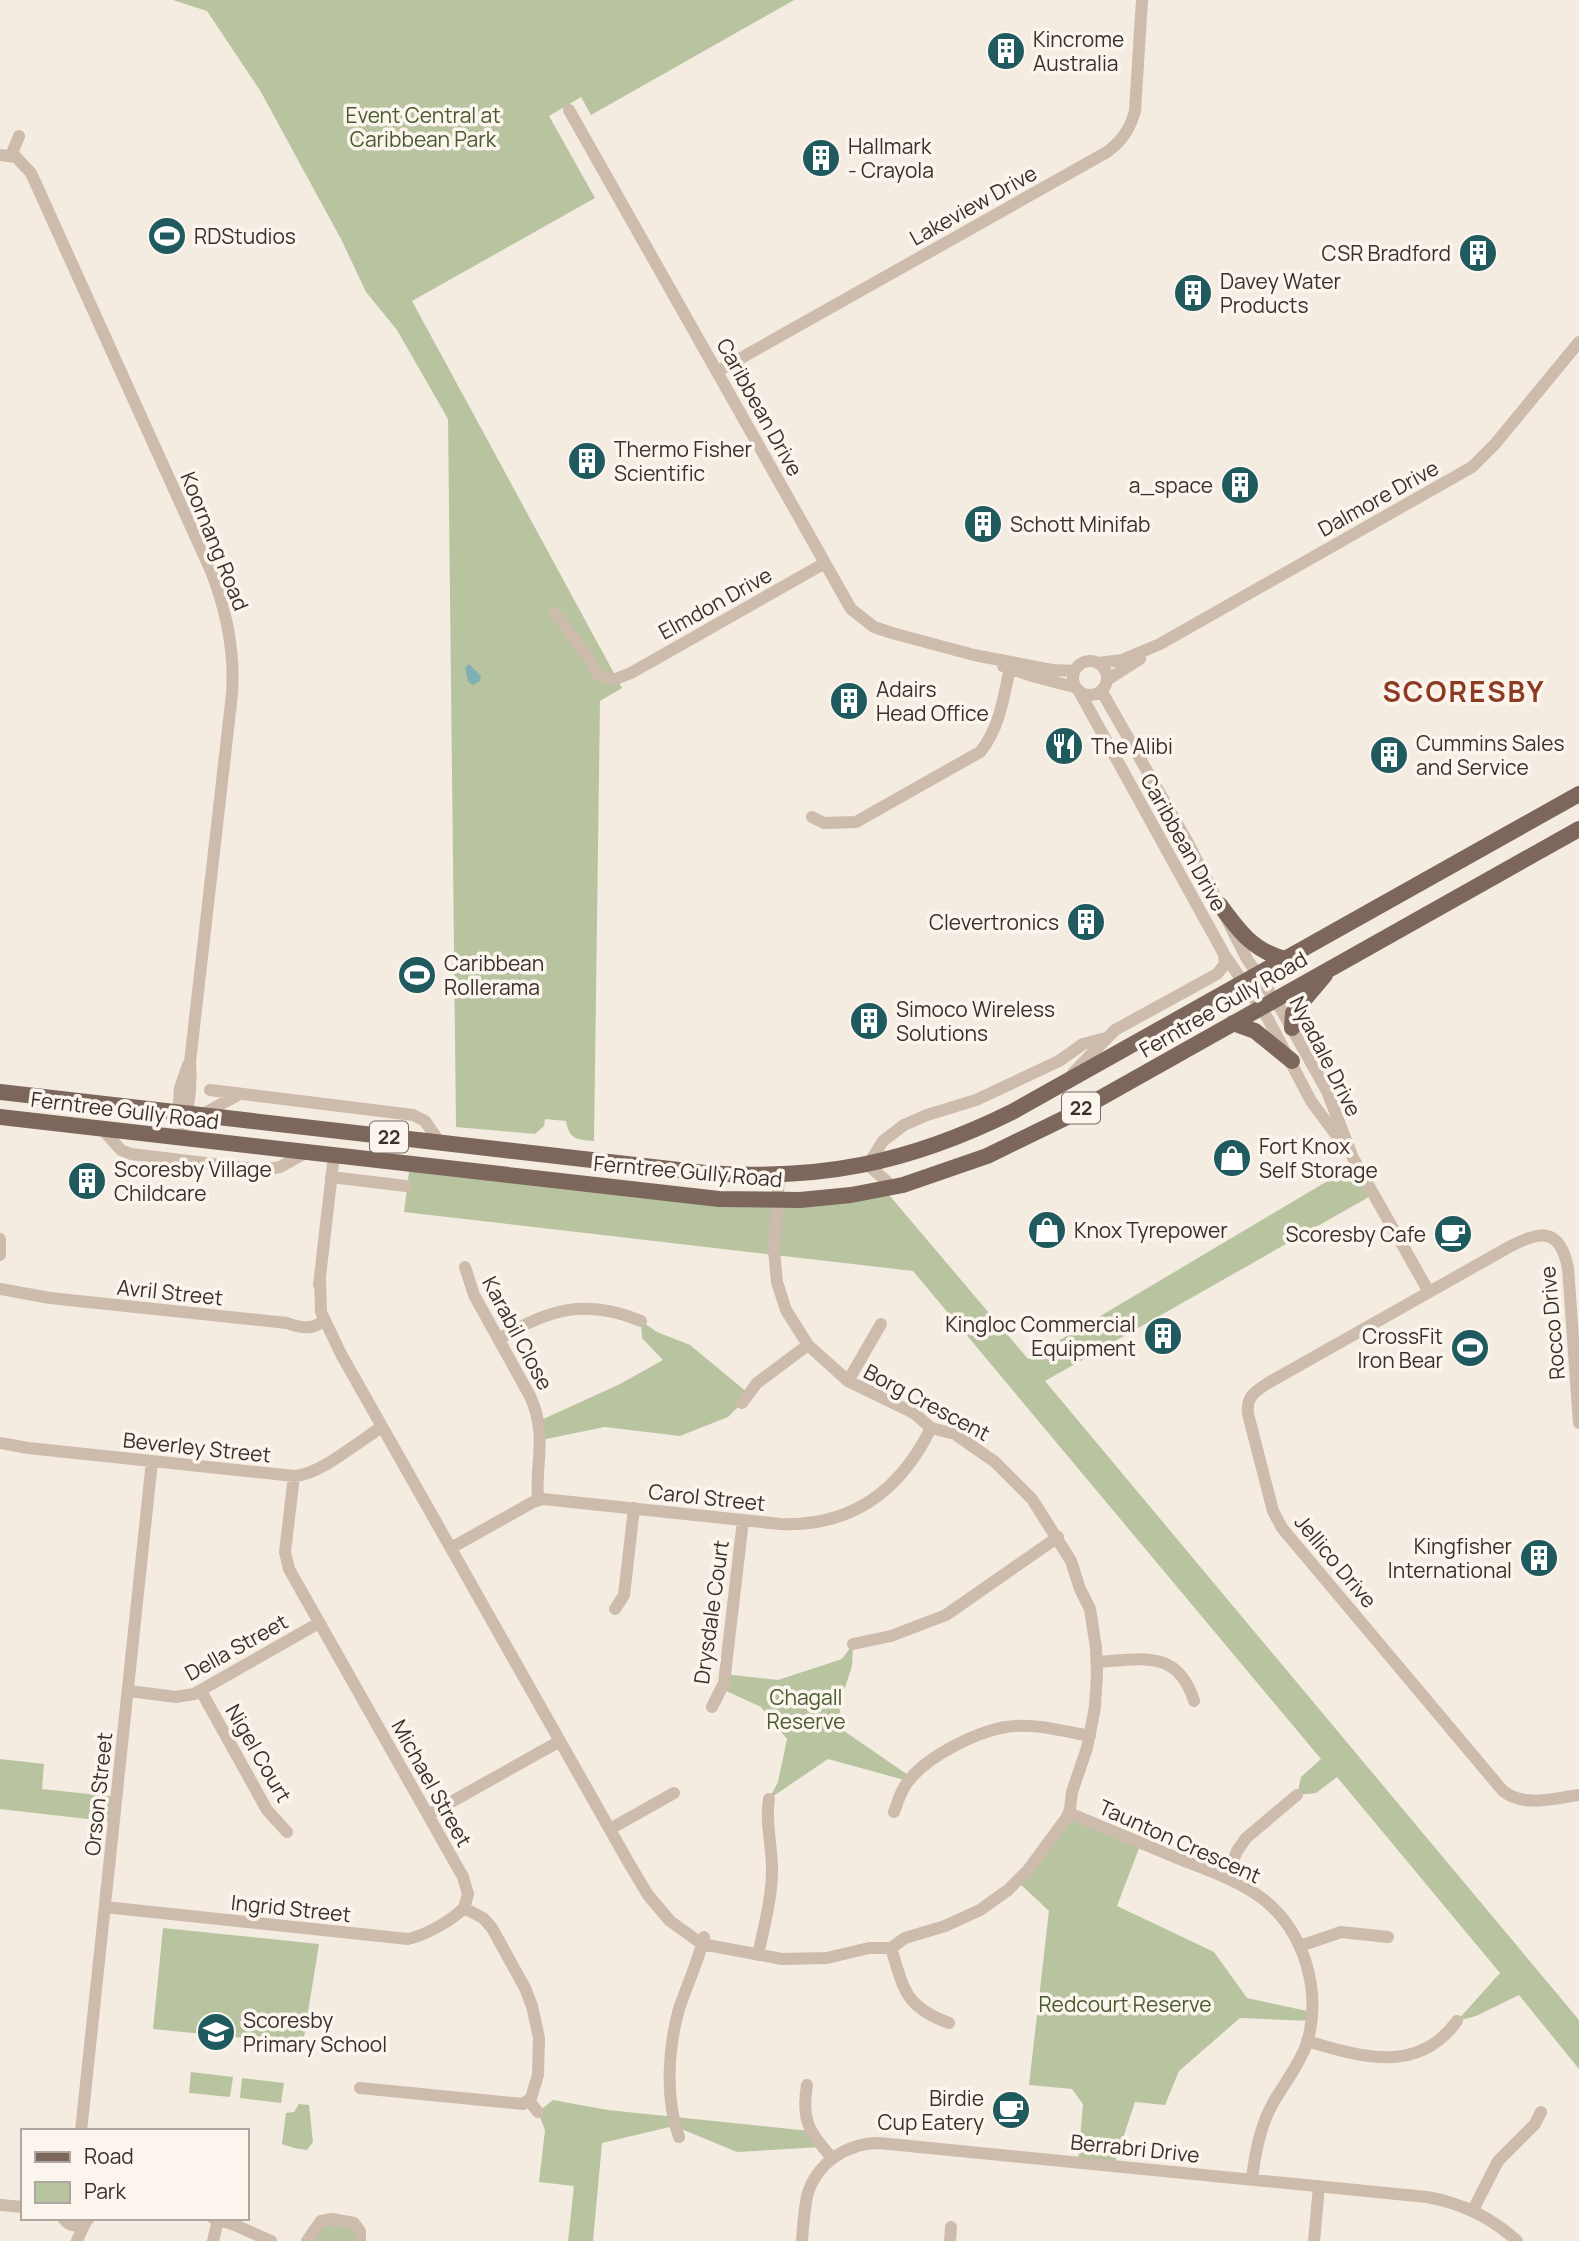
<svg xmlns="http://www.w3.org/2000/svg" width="1579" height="2241" font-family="Manrope,sans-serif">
	<rect width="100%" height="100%" fill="#f4ebe1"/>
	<path fill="#b8c4a0" d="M173 0H794L591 115 581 97 549 116 595 198 412 301 622 688 600 701 594 1141C577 1140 569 1139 566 1121L545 1119 544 1126 535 1134 456 1127 448 419 397 330 366 292 342 241 261 92 207 11Z
		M410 1164 718 1199 884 1189 1028 1359 1356 1164 1374 1194 1045 1381 1579 2020V2069L1519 1995 1476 2016 1457 2021 1500 1973 1337 1777 1316 1793 1297 1795 1301 1777 1321 1759 913 1271 404 1212Z
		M641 1321 657 1332 690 1345 748 1393 742 1403 728 1417 680 1436 605 1427 541 1440 539 1421 620 1384 663 1360 642 1338Z
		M853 1644 852 1666 839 1706 844 1731 911 1777 908 1781 828 1759 769 1799 778 1782 787 1739 761 1707 722 1689 725 1674 778 1680 842 1659Z
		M0 1759 44 1764 42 1789 117 1797 114 1822 0 1809Z
		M1067 1817 1141 1843 1117 1906 1214 1952 1247 1998 1312 2012 1311 2021 1240 2018 1179 2071 1165 2105 1135 2102 1114 2165 1078 2162 1083 2104 1072 2089 1029 2085 1049 1911 1017 1881Z
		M163 1928 319 1944 304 2037 294 2043 153 2029Z
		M191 2072 233 2077 230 2097 189 2093Z
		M242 2078 284 2083 281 2103 240 2098Z
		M553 2100 608 2110 810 2131 822 2147 737 2152 674 2126 602 2143 593 2241H568L574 2186 539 2182 545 2130 538 2112Z
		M299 2104 309 2105 313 2142 307 2150 294 2148 282 2144 286 2113 294 2112Z
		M349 2221 360 2241H307L318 2224Z"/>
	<path fill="#7fb0b2" d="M469 664 481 676 480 681 473 685 468 682 465 668Z"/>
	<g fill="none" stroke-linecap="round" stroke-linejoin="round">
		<path stroke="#cdbbac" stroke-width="12" d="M569 110 851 609 874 627 892 633 974 655 1052 670 1074 671
			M0 155 16 157 31 173 211 571C227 612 235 651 232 694L190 1062C192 1089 189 1111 181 1138
			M11 156 19 136
			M718 371 1107 152C1122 141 1130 129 1135 111L1142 0
			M555 613 588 657 597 674 613 680 631 673 825 563
			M1073 678a17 17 0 1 1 34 0a17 17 0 1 1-34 0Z
			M1098 663 1122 660 1160 644 1472 467 1495 444 1579 342
			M1003 666 1032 676 1074 687
			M1107 680 1140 659
			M1102 692 1187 841 1247 959 1282 1011 1327 1091 1353 1158 1429 1292
			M1080 693 1224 954 1268 1019 1311 1101 1345 1147
			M812 817 824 823 856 822 980 752C1000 729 1005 691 1011 662
			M1073 1073 1115 1030 1217 974 1225 964 1224 954
			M210 1090 413 1115 425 1121 440 1143
			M201 1115 238 1095
			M178 1118 180 1088 188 1065
			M102 1129 121 1150 131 1154 263 1170 280 1167 307 1152
			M331 1177 406 1186
			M893 1187 868 1165 883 1141 904 1125 927 1115 976 1100 1059 1061 1083 1044 1106 1038
			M0 1239V1255
			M465 1267 474 1295 530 1396C548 1436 535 1460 538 1500
			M320 1278 321 1312 341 1354 630 1865 648 1895 670 1921 702 1944 782 1959 827 1958 869 1948H891L905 1938 945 1926 980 1910 1008 1890 1028 1870 1067 1817 1070 1809 1072 1792 1087 1748 1095 1707 1097 1674 1096 1648 1090 1609 1080 1589 1071 1561 1032 1499 995 1462 955 1434 931 1428 914 1413 848 1381 808 1345 786 1310 777 1282 774 1250 779 1176
			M319 1285 334 1155
			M0 1289 50 1298 287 1323C300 1328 315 1331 324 1319
			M499 1339C548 1309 586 1298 641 1321
			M848 1381 881 1324
			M742 1403 757 1383 808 1345
			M1579 1423 1568 1268C1560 1228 1541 1230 1509 1247L1268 1383C1254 1392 1246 1397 1248 1414L1273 1511 1282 1528 1503 1791C1525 1808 1554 1798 1579 1795
			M0 1443 28 1448 294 1476C320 1475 359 1441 382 1427
			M294 1476 285 1552 289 1569 463 1877 468 1894 464 1908 483 1918 492 1928 525 1988 532 2006 539 2038 538 2075 531 2098 523 2104 360 2088
			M451 1548 533 1502 543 1499 780 1524C852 1527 900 1491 931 1428
			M615 1609 624 1595 634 1508
			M853 1644 891 1636 946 1615 1058 1537
			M1097 1662C1142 1659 1178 1649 1194 1701
			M129 1691 176 1697 194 1694 319 1623
			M201 1691 267 1810 287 1832
			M712 1707 724 1683 743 1520
			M894 1812C898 1802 900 1792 907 1783 926 1756 982 1728 1015 1726 1039 1724 1066 1732 1090 1736
			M1069 1813C1107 1829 1144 1844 1182 1860 1210 1871 1239 1881 1263 1899 1305 1932 1322 1992 1307 2043 1299 2066 1285 2082 1273 2103 1260 2126 1255 2152 1252 2179
			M428 1815 560 1741
			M610 1829 674 1793
			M1226 1878 1237 1851 1246 1838 1297 1795
			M105 1907 408 1939C426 1935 451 1921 464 1908
			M1300 1946 1341 1932 1388 1937
			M891 1948C904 1990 905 2007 949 2023
			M758 1955C764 1927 772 1898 772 1869 772 1845 765 1822 769 1799
			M1307 2041C1361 2057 1418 2075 1457 2021
			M807 2085C801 2120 809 2132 832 2158
			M529 2101 538 2112
			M81 2131 152 1461
			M679 2137C665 2099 668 2048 679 2009 687 1985 698 1962 704 1937
			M0 2205 23 2207
			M1473 2210 1498 2161 1535 2124 1541 2112
			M63 2218C70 2228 82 2228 89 2218
			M213 2218 235 2225 271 2241
			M77 2241 85 2223
			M213 2241 218 2220
			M307 2241 321 2221 332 2219 354 2223 360 2231V2241
			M802 2241C803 2226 804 2211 807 2196 816 2164 846 2143 879 2143L1427 2197C1461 2203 1491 2217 1517 2241
			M950 2241 951 2227
			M1314 2241 1319 2186"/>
		<path stroke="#7d675c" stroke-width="16" d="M1220 905C1238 930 1254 952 1286 959
			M1233 1023 1255 1031 1292 1061
			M1292 1028 1293 1013 1325 975
			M0 1092 705 1173C820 1181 909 1163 1012 1112L1579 794
			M0 1117 719 1199 800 1200 851 1195 903 1185 987 1156 1065 1118 1579 829"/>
	</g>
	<defs>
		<symbol id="building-disc" viewBox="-11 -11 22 22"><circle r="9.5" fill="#1f5a5e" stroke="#fbf5ee"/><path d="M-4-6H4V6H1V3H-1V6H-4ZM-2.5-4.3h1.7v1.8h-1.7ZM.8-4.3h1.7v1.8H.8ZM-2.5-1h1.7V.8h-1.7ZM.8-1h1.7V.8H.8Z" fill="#fff"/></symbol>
		<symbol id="stadium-disc" viewBox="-11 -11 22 22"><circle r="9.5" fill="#1f5a5e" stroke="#fbf5ee"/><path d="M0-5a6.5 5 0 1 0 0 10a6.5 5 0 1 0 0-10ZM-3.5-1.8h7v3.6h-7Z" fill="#fff"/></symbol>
		<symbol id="restaurant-disc" viewBox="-11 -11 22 22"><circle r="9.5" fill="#1f5a5e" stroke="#fbf5ee"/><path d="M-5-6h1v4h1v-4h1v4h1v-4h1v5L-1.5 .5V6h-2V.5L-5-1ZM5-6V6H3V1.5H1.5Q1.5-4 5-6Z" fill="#fff"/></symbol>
		<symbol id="shop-disc" viewBox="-11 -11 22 22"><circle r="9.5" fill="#1f5a5e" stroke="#fbf5ee"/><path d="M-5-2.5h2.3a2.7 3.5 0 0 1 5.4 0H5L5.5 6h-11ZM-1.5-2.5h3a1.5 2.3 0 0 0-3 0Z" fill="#fff"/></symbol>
		<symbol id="cafe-disc" viewBox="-11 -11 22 22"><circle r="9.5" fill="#1f5a5e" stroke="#fbf5ee"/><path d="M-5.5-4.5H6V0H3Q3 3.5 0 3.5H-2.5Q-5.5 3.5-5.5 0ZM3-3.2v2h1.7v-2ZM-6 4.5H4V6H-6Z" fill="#fff"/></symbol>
		<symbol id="school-disc" viewBox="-11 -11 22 22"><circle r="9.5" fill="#1f5a5e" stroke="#fbf5ee"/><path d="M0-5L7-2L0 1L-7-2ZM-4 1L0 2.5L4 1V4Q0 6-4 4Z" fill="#fff"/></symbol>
	</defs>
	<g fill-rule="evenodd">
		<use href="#building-disc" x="984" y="29" width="44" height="44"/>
		<use href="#building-disc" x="799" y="136" width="44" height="44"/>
		<use href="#stadium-disc" x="145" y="214" width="44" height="44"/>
		<use href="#building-disc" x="1456" y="231" width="44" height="44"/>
		<use href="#building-disc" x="1171" y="271" width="44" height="44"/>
		<use href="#building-disc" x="565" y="439" width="44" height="44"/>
		<use href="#building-disc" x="1218" y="463" width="44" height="44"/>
		<use href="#building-disc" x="961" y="502" width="44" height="44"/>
		<use href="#building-disc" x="827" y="679" width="44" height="44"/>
		<use href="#restaurant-disc" x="1042" y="724" width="44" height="44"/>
		<use href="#building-disc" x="1367" y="733" width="44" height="44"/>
		<use href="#building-disc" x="1064" y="900" width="44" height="44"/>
		<use href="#stadium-disc" x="395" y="953" width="44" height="44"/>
		<use href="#building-disc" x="847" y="999" width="44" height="44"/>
		<use href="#shop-disc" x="1210" y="1136" width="44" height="44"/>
		<use href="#building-disc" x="65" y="1159" width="44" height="44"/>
		<use href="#shop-disc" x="1025" y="1208" width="44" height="44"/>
		<use href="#cafe-disc" x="1431" y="1212" width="44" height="44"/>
		<use href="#building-disc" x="1141" y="1314" width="44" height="44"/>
		<use href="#stadium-disc" x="1448" y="1326" width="44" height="44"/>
		<use href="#building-disc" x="1517" y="1536" width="44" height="44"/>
		<use href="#school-disc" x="194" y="2010" width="44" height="44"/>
		<use href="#cafe-disc" x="989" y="2088" width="44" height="44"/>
	</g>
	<g text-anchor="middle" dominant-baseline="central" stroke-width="7" stroke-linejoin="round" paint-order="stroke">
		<g fill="#fbf5ee" stroke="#756b66" stroke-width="2">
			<rect x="1062" y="1092.5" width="38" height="31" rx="5"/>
			<rect x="370" y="1121.5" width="38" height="31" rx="5"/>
		</g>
		<g font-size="19" font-weight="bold" fill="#3b302b">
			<text x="1081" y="1108">22</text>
			<text x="389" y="1137">22</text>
		</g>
		<g font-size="21" fill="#3b302b" stroke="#fbf5ee" text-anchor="start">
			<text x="1033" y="39">Kincrome<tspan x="1033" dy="24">Australia</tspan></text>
			<text x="848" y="146">Hallmark<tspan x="848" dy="24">- Crayola</tspan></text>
			<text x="194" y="236">RDStudios</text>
			<text x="1451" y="253" text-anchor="end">CSR Bradford</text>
			<text x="1220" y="281">Davey Water<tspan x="1220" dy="24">Products</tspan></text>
			<text x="614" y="449">Thermo Fisher<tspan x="614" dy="24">Scientific</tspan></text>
			<text x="1213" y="485" text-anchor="end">a_space</text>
			<text x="1010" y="524">Schott Minifab</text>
			<text x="876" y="689">Adairs<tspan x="876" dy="24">Head Office</tspan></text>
			<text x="1416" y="743">Cummins Sales<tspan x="1416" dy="24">and Service</tspan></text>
			<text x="1091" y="746">The Alibi</text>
			<text x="1059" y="922" text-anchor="end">Clevertronics</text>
			<text x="444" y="963">Caribbean<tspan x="444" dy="24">Rollerama</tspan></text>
			<text x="896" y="1009">Simoco Wireless<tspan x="896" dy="24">Solutions</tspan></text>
			<text x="1259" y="1146">Fort Knox<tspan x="1259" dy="24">Self Storage</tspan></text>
			<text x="114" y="1169">Scoresby Village<tspan x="114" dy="24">Childcare</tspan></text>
			<text x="1074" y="1230">Knox Tyrepower</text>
			<text x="1426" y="1234" text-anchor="end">Scoresby Cafe</text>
			<text x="1136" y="1324" text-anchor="end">Kingloc Commercial<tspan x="1136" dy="24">Equipment</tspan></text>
			<text x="1443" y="1336" text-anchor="end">CrossFit<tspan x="1443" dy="24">Iron Bear</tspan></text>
			<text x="1512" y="1546" text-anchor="end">Kingfisher<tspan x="1512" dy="24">International</tspan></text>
			<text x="243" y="2020">Scoresby<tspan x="243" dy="24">Primary School</tspan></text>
			<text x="984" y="2098" text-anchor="end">Birdie<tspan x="984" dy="24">Cup Eatery</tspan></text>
		</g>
		<g font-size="21" fill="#4a5a2e" stroke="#fbf5ee">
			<text x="423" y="115">Event Central at<tspan x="423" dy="24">Caribbean Park</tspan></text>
			<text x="806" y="1697">Chagall<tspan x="806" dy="24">Reserve</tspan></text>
			<text x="1125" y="2004">Redcourt Reserve</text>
		</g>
		<g font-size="21" fill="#3b302b" stroke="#fbf5ee">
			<text transform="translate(973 205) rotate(-29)">Lakeview Drive</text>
			<text transform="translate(760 407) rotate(61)">Caribbean Drive</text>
			<text transform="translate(1378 498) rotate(-29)">Dalmore Drive</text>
			<text transform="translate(215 541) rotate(68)">Koornang Road</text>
			<text transform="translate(715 603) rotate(-29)">Elmdon Drive</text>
			<text transform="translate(1184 842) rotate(61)">Caribbean Drive</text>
			<text transform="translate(1223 1004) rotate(-30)">Ferntree Gully Road</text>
			<text transform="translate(1326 1056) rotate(63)">Nyadale Drive</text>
			<text transform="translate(125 1110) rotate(7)">Ferntree Gully Road</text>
			<text transform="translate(688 1171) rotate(5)">Ferntree Gully Road</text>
			<text transform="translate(170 1292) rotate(6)">Avril Street</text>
			<text transform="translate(1552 1323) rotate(-95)">Rocco Drive</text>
			<text transform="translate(518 1333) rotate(62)">Karabil Close</text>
			<text transform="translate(927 1402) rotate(28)">Borg Crescent</text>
			<text transform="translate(197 1447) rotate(6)">Beverley Street</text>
			<text transform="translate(707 1497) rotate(6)">Carol Street</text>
			<text transform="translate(1336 1561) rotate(50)">Jellico Drive</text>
			<text transform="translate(711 1612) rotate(-82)">Drysdale Court</text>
			<text transform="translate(236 1647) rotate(-29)">Della Street</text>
			<text transform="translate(259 1753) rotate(60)">Nigel Court</text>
			<text transform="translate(432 1783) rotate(61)">Michael Street</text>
			<text transform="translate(98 1794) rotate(-84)">Orson Street</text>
			<text transform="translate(1180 1841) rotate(24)">Taunton Crescent</text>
			<text transform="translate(291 1908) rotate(6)">Ingrid Street</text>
			<text transform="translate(1135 2148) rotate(6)">Berrabri Drive</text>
		</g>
		<g font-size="28" font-weight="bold" letter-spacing="2" fill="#8c3b22" stroke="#fbf5ee">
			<text x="1464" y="691">SCORESBY</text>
		</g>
	</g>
	<rect x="21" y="2129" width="228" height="91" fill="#fbf5ee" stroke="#aea6a0" stroke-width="2"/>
	<rect x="35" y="2152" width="35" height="10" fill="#7d675c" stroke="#aea6a0" stroke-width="2"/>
	<text x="84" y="2164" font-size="21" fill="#3b302b">Road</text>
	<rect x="35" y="2182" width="35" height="21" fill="#b8c4a0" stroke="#aea6a0" stroke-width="2"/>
	<text x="84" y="2199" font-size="21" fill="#3b302b">Park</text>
</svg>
